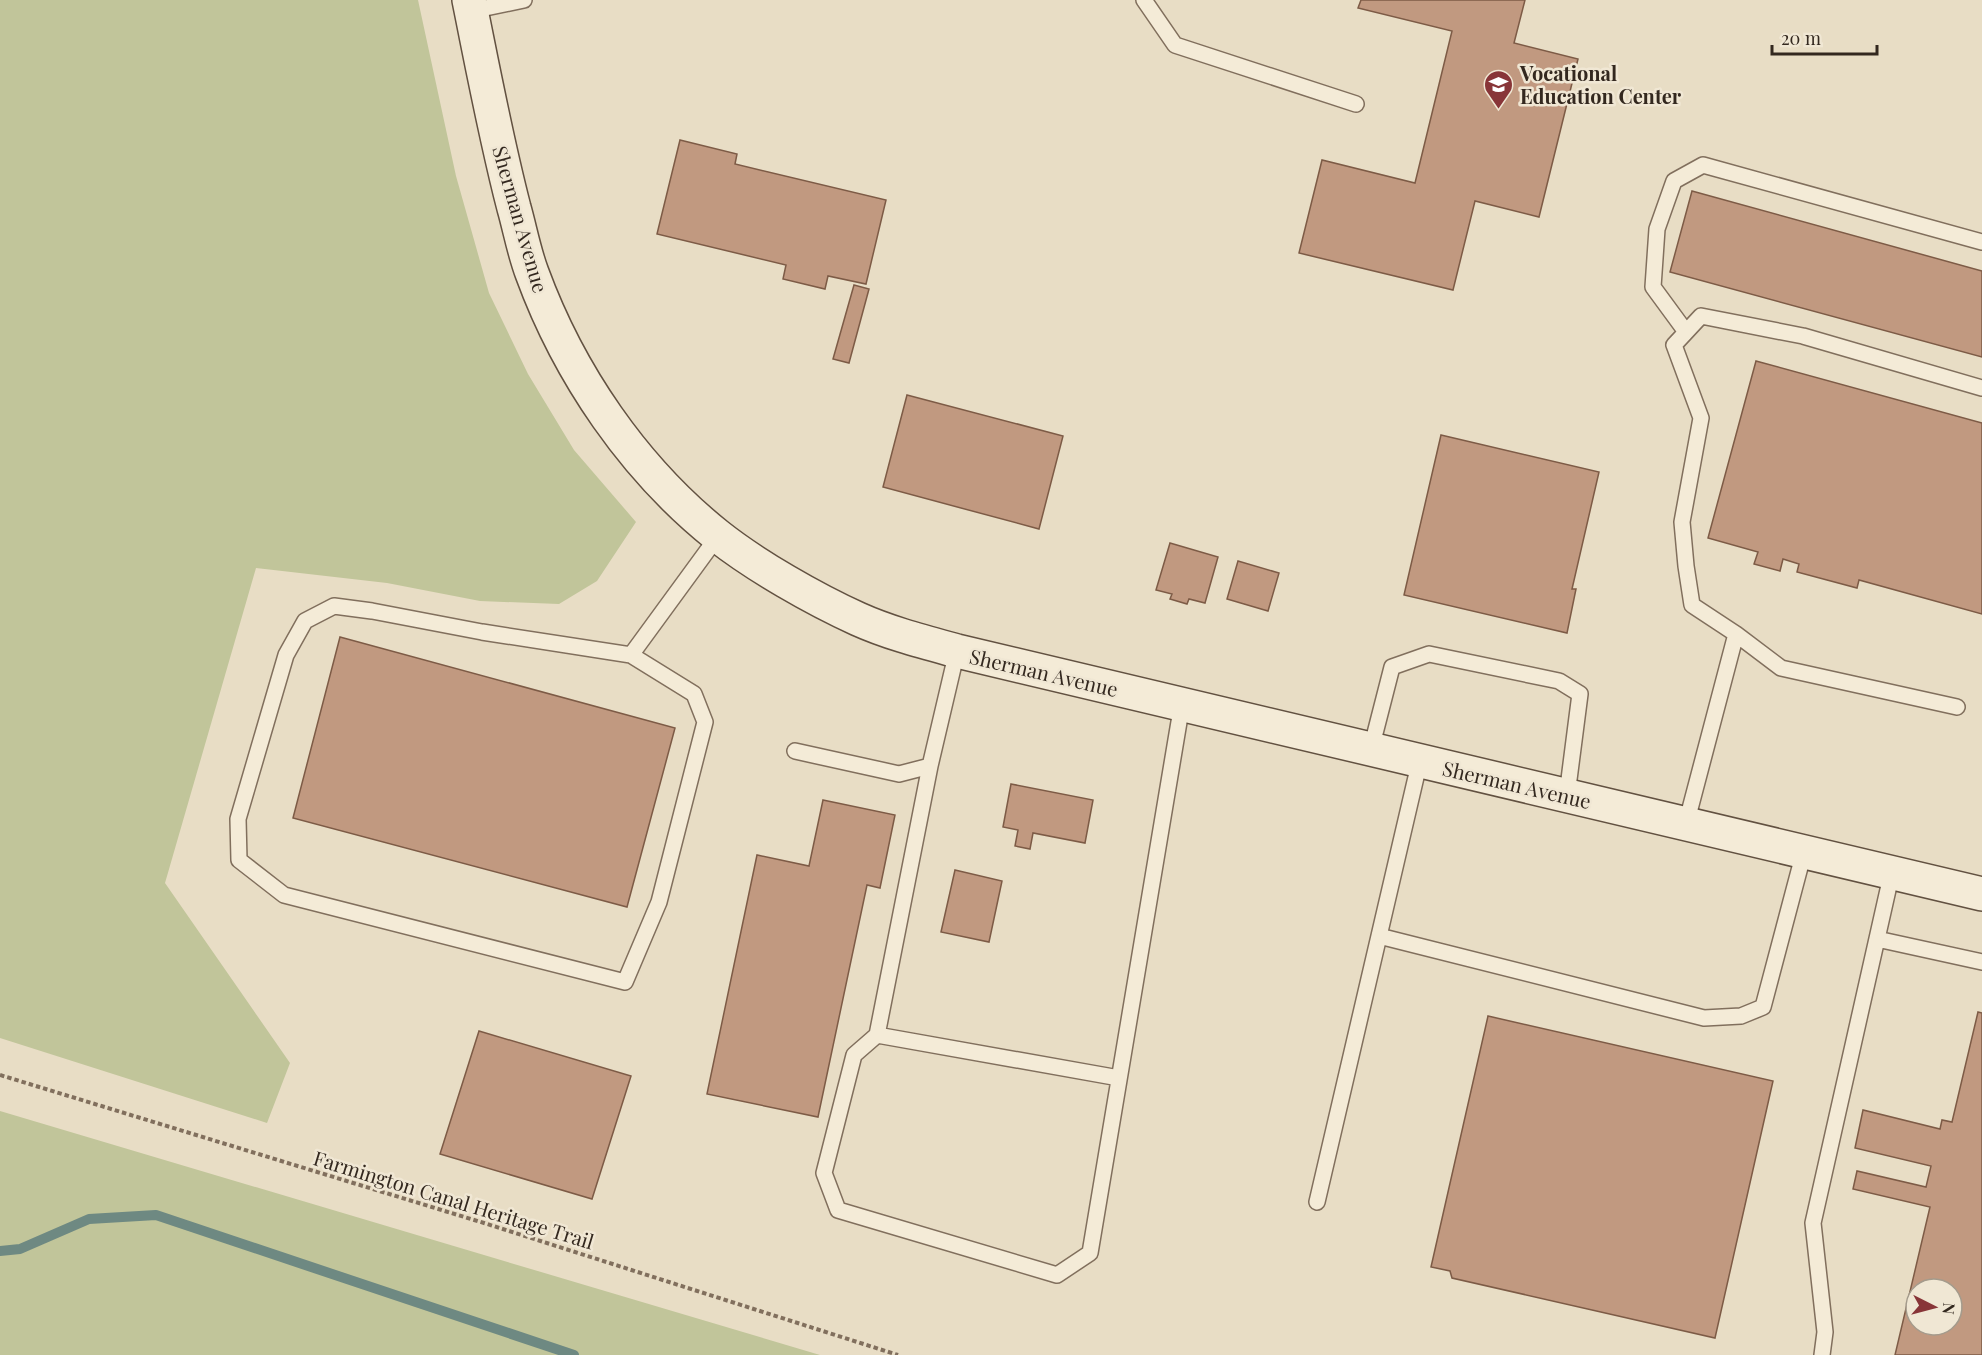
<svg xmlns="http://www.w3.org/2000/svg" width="1982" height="1355" font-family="'Playfair Display',serif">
	<rect width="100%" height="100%" fill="#e8ddc5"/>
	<path fill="#c1c59a" d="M0 0H418L456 176 489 293 528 374 574 450 636 522 597 581 559 604 480 601 387 583 256 568 165 883 290 1063 267 1123 0 1038Z
		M0 1111 820 1355H0Z"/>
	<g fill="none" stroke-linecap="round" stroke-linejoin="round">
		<path stroke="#6e8982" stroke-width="10" d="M0 1251 20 1249 89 1219 156 1215 574 1355"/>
	</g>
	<path fill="#c19980" stroke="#7d5b46" stroke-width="1.5" fill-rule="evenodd" d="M1361 0H1525L1514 43 1578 59 1539 217 1475 201 1453 290 1299 253 1322 160 1415 183 1452 31 1358 8Z
		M680 140 737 154 735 164 886 200 866 284 828 276 825 289 783 279 786 265 657 234Z
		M1692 191 1982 271V357L1670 272Z
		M854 285 869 289 849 363 833 359Z
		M1756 361 1982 423V614L1859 580 1857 588 1797 572 1799 564 1783 559 1780 571 1754 564 1758 552 1708 538Z
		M907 395 1063 436 1039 529 883 487Z
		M1441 435 1599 472 1572 589H1576L1567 633 1404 595Z
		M1170 543 1218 557 1205 603 1189 599 1187 604 1170 599 1172 594 1156 590Z
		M1238 561 1279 573 1268 611 1227 599Z
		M340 637 675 728 627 907 293 818Z
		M1011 784 1093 800 1085 843 1033 833 1030 849 1015 846 1018 830 1003 827Z
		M823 800 895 815 880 888 867 885 818 1117 707 1094 757 855 809 866Z
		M955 870 1002 881 989 942 941 932Z
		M1978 1012 1982 1013V1355H1895L1930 1207 1853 1189 1857 1171 1926 1187 1931 1166 1855 1148 1863 1110 1940 1129 1942 1120 1952 1122ZM1916 1289H1952V1325H1916Z
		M1488 1016 1773 1081 1715 1338 1452 1278 1450 1271 1431 1267Z
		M479 1031 631 1076 592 1199 440 1154Z"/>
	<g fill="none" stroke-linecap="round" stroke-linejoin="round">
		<defs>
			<path id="lane" d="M1144 0 1175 45 1356 104
				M471 11 524 0
				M1686 332 1653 287 1657 229 1674 181 1703 165 1982 242
				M334 606 372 611 482 632 631 655 694 694 705 722 659 902 625 982 284 895 239 860 238 819 286 655 305 621Z
				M1736 634 1692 605 1686 566 1682 522 1701 418 1674 345 1701 316 1803 336 1982 388
				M631 655 718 536
				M1371 749 1392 667 1429 654 1559 681 1580 694 1567 795
				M795 751 899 774 930 766 957 651
				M1686 824 1736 634 1781 668 1957 707
				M1379 936 1704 1018 1741 1016 1763 1007 1804 852
				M1877 939 1982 962
				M877 1035 930 766
				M1119 1078 877 1035 854 1055 824 1173 838 1210 1057 1275 1090 1253 1182 704
				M1317 1202 1420 760
				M1822 1355 1825 1332 1813 1223 1892 872"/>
			<path id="secondary" d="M469 0C483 69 496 139 514 208 520 229 524 252 532 273 569 374 634 469 718 536 756 566 814 599 858 619 889 633 924 642 957 651L1982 894"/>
		</defs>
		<use href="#lane" stroke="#816f5d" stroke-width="18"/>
		<use href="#secondary" stroke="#625141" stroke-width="36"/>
		<path stroke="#816f5d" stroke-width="4" stroke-dasharray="4.5 3" stroke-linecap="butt" d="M0 1075 484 1223 898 1355"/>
		<use href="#lane" stroke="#f4ebd7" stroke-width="15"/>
		<use href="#secondary" stroke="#f4ebd7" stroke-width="33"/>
	</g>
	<defs>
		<symbol id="school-pin" viewBox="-11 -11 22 30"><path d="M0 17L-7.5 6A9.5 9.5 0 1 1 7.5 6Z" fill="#883538" stroke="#f0e7d4"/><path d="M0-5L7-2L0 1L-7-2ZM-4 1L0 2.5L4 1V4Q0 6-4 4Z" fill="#fff"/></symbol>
	</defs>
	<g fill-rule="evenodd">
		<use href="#school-pin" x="1482" y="68" width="33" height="45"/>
	</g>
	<g text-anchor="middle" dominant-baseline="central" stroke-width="5" stroke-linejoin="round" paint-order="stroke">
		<g font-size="20" font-weight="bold" fill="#33281f" stroke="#f0e7d4" text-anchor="start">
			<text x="1520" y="72">Vocational<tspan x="1520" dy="23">Education Center</tspan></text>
		</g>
		<g font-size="20" fill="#33281f" stroke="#f0e7d4">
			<text transform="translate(521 219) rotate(74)">Sherman Avenue</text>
			<text transform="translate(1044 672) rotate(13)">Sherman Avenue</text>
			<text transform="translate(1517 784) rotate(13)">Sherman Avenue</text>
			<text transform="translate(454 1199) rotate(17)">Farmington Canal Heritage Trail</text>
		</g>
	</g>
	<g transform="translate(1934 1307) rotate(96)"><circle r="28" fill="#f0e7d4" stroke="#a49b8c" stroke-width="1.5"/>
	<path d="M0-4.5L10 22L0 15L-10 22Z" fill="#883538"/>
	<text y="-9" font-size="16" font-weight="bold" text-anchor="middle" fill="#33281f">N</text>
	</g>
	<path d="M1772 45v9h105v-9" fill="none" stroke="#33281f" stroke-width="3"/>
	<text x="1781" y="45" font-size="18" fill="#33281f" stroke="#f0e7d4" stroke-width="4.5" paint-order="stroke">20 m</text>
</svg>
